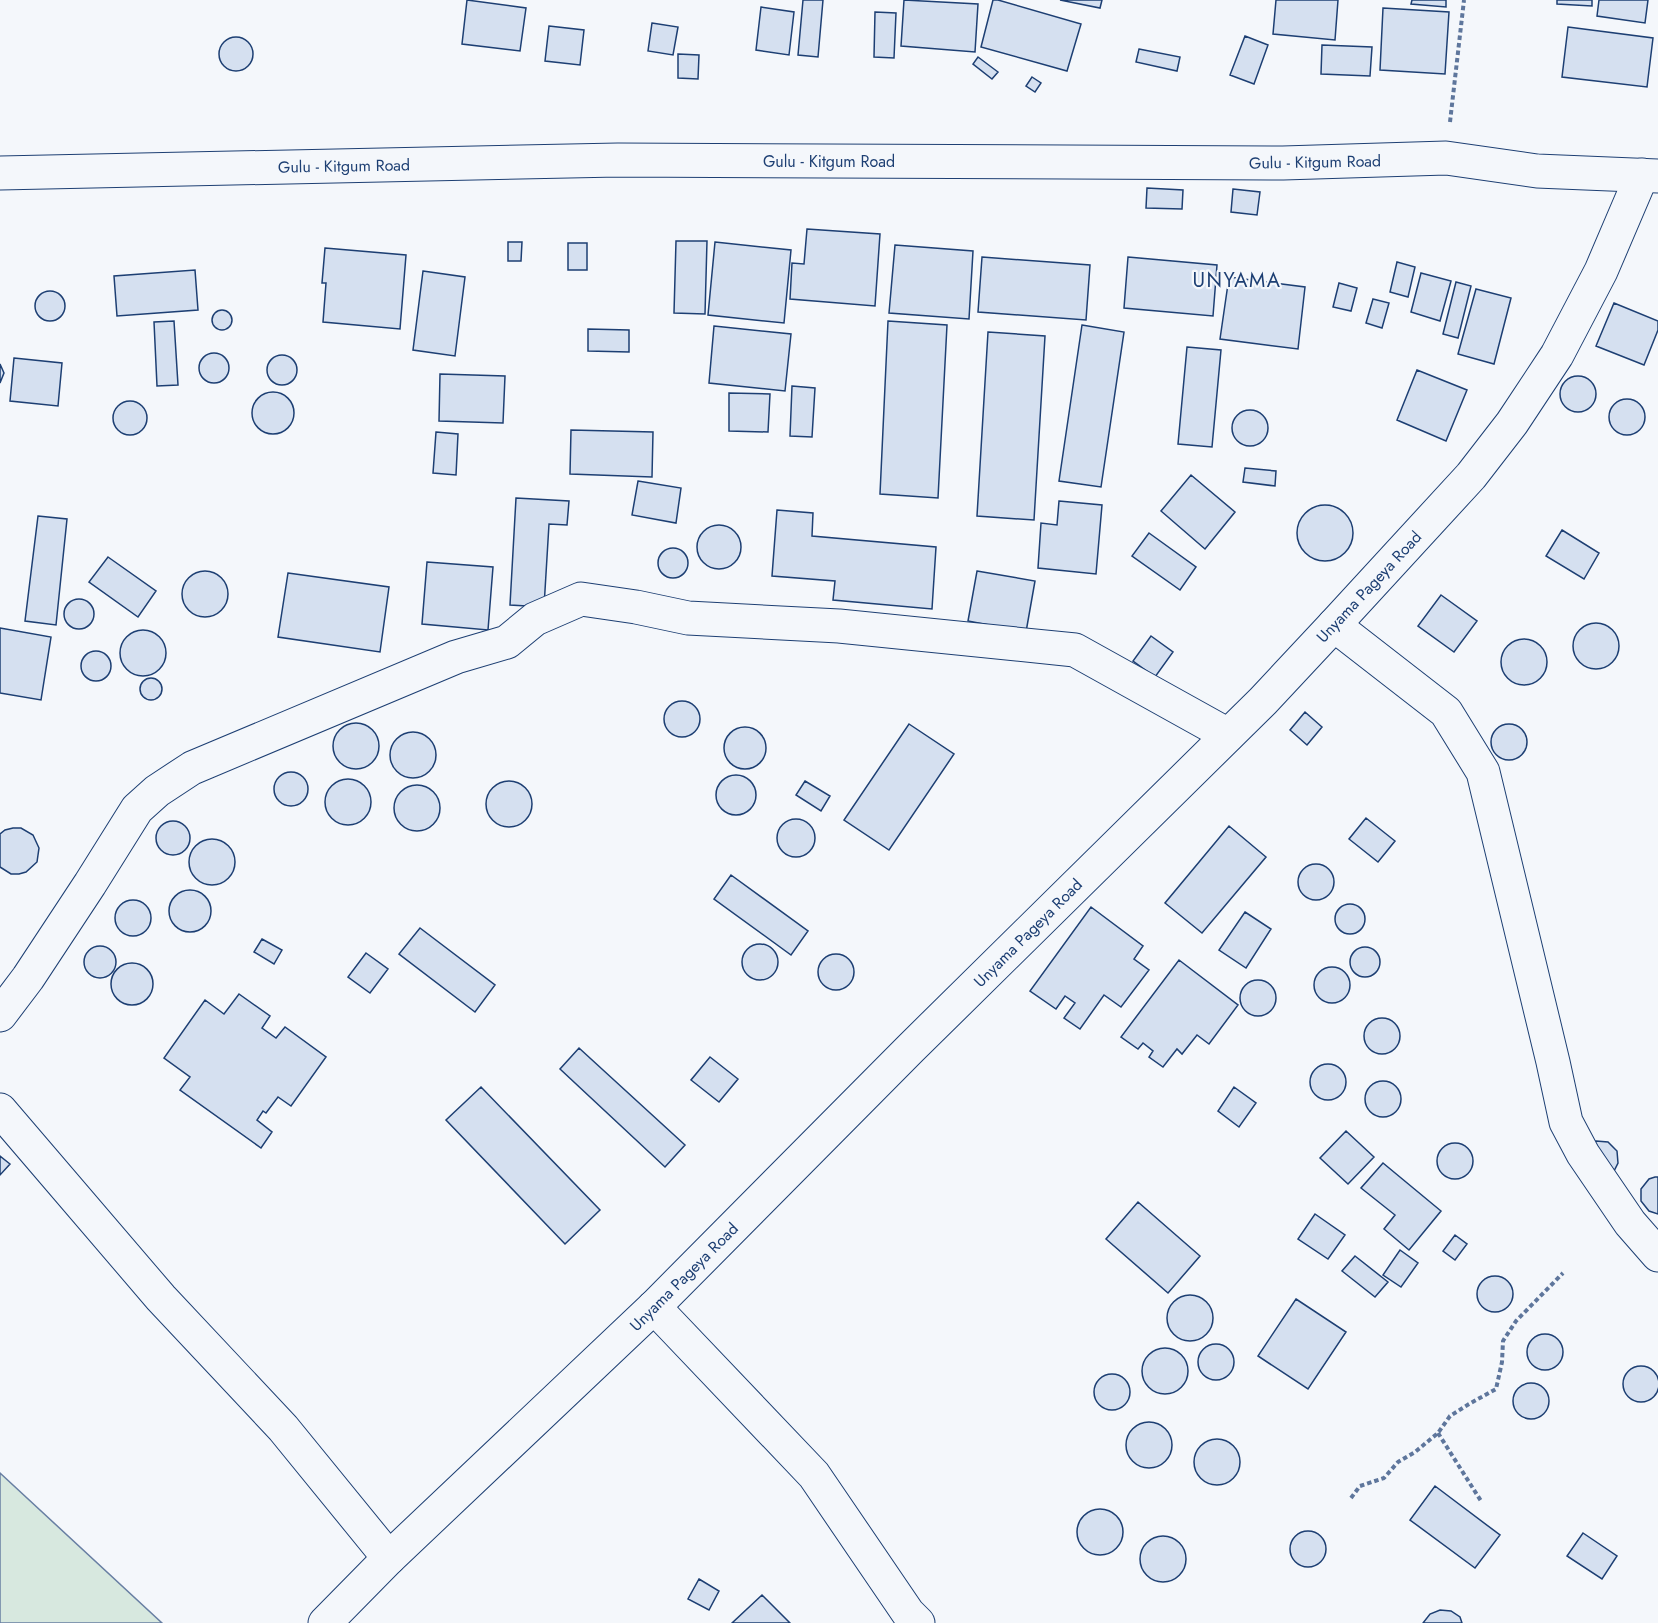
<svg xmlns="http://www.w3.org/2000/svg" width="1658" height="1623" font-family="Jost,sans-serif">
	<rect width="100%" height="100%" fill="#f4f7fb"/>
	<path fill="#d7e8df" stroke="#687fa3" stroke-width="1.5" d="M0 1473 162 1623H0Z"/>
	<path fill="#d5e0f0" stroke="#1d3f73" stroke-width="1.5" d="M467 0 526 8 520 51 462 44Z
		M803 0H823L818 57 798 55Z
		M904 0 978 4 975 52 901 46Z
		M993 0H998L1081 24 1067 71 981 47Z
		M1060 0H1102L1100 8Z
		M1276 0H1338L1335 40 1273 34Z
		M1412 0H1446V7L1411 4Z
		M1557 0H1592V6L1557 4Z
		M1599 0H1648L1645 23 1597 16Z
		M761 7 794 12 789 55 756 50Z
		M1383 8 1449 12 1445 74 1380 70Z
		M875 12 896 13 894 58 874 57Z
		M652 23 678 27 673 55 648 51Z
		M549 26 584 30 580 65 545 61Z
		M1568 27 1653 38 1647 87 1562 77Z
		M1245 36 1268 45 1254 84 1230 75Z
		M219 54a17 17 0 1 1 34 0a17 17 0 1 1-34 0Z
		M1322 45 1372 47 1370 76 1321 74Z
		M1139 49 1180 57 1177 71 1136 62Z
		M678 54 699 55 698 79 678 78Z
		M978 57 998 72 992 79 973 64Z
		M1032 77 1041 83 1035 92 1026 86Z
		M1147 188 1183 190 1182 209 1146 208Z
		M1233 189 1260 192 1257 215 1231 212Z
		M807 229 880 234 875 306 790 299 792 263 804 264Z
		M676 241H707L705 314 674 313Z
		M508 242H522L521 261H508Z
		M715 242 791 250 784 323 708 315Z
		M568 243H587V270H568Z
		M895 245 973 251 969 319 889 313Z
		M325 248 406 255 400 329 323 322 326 283H322Z
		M982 257 1090 265 1086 320 978 312Z
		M1128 257 1217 265 1213 316 1124 308Z
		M1397 262 1415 267 1408 297 1390 292Z
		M195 270 198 310 117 316 114 276Z
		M423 271 465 277 455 356 413 350Z
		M1421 273 1451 281 1440 321 1411 312Z
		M1229 277 1305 287 1298 349 1220 339Z
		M1456 282 1471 286 1458 338 1443 334Z
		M1339 283 1357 288 1351 311 1333 307Z
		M1476 289 1511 298 1494 364 1458 354Z
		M35 306a15 15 0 1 1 30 0a15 15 0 1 1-30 0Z
		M1373 299 1389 303 1382 328 1366 323Z
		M1614 303 1658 321V330L1644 365 1596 346Z
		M212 320a10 10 0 1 1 20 0a10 10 0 1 1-20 0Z
		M174 321 178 385 157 386 154 322Z
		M888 321 947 325 938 498 880 494Z
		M1082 325 1124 332 1101 487 1059 481Z
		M714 326 791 334 785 391 709 383Z
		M588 329 629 330V352L588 351Z
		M988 332 1045 336 1034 520 977 516Z
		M1187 347 1221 350 1212 447 1178 444Z
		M199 368a15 15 0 1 1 30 0a15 15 0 1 1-30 0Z
		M267 370a15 15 0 1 1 30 0a15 15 0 1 1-30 0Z
		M14 358 62 363 58 406 10 401Z
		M0 364 4 373 0 383Z
		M1417 370 1467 390 1446 441 1397 420Z
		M440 374 505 376 503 423 439 421Z
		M1560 394a18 18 0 1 1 36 0a18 18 0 1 1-36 0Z
		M792 386 815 388 812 437 790 436Z
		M252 413a21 21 0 1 1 42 0a21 21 0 1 1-42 0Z
		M729 393 770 394 768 432 729 431Z
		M1609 417a18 18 0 1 1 36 0a18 18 0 1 1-36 0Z
		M113 418a17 17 0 1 1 34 0a17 17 0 1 1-34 0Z
		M1232 428a18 18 0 1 1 36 0a18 18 0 1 1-36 0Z
		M571 430 653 432 652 477 570 474Z
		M436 432 458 434 456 475 433 473Z
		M1245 468 1276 471 1275 486 1243 482Z
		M1191 475 1235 512 1205 549 1161 511Z
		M638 481 681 488 676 523 632 515Z
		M516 498 569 501 567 525 549 524 544 607 510 605Z
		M1059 501 1102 505 1096 574 1038 568 1041 523 1057 525Z
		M1297 533a28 28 0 1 1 56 0a28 28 0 1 1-56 0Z
		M777 510 813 513 812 536 936 547 932 609 833 600 835 581 772 576Z
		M38 516 67 519 56 625 25 621Z
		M697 547a22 22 0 1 1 44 0a22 22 0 1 1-44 0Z
		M1562 530 1599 553 1584 579 1546 556Z
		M1149 533 1196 567 1180 590 1132 556Z
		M658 563a15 15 0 1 1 30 0a15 15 0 1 1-30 0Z
		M108 557 156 591 138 617 89 582Z
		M427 562 493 567 488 630 422 624Z
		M182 594a23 23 0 1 1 46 0a23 23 0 1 1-46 0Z
		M977 571 1035 581 1026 632 968 621Z
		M288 573 389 587 380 652 278 637Z
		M1441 595 1477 621 1454 652 1418 626Z
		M64 614a15 15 0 1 1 30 0a15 15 0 1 1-30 0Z
		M1573 646a23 23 0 1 1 46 0a23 23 0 1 1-46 0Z
		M0 628 51 637 41 700 0 693Z
		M120 653a23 23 0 1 1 46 0a23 23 0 1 1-46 0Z
		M1151 636 1173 652 1155 677 1133 661Z
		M1501 662a23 23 0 1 1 46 0a23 23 0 1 1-46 0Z
		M81 666a15 15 0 1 1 30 0a15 15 0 1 1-30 0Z
		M140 689a11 11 0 1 1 22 0a11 11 0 1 1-22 0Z
		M664 719a18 18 0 1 1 36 0a18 18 0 1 1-36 0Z
		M1305 712 1322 727 1307 745 1290 730Z
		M333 746a23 23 0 1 1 46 0a23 23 0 1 1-46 0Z
		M1491 742a18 18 0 1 1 36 0a18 18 0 1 1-36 0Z
		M909 724 954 754 889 850 844 820Z
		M724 748a21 21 0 1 1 42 0a21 21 0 1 1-42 0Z
		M390 755a23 23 0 1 1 46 0a23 23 0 1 1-46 0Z
		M274 789a17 17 0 1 1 34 0a17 17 0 1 1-34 0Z
		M716 795a20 20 0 1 1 40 0a20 20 0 1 1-40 0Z
		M325 802a23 23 0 1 1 46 0a23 23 0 1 1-46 0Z
		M486 804a23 23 0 1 1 46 0a23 23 0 1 1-46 0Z
		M805 781 830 796 821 811 796 795Z
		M394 808a23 23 0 1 1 46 0a23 23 0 1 1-46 0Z
		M1366 818 1395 841 1378 862 1349 839Z
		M777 838a19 19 0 1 1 38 0a19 19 0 1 1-38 0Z
		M156 838a17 17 0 1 1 34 0a17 17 0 1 1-34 0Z
		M1229 826 1266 857 1202 933 1165 903Z
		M13 828H21L33 835 39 848 37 862 26 872 19 874H11L0 867V834L5 830Z
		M189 862a23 23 0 1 1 46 0a23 23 0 1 1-46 0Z
		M1298 882a18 18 0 1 1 36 0a18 18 0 1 1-36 0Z
		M731 875 808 931 791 955 714 899Z
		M169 911a21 21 0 1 1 42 0a21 21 0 1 1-42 0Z
		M115 918a18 18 0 1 1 36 0a18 18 0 1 1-36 0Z
		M1335 919a15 15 0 1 1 30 0a15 15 0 1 1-30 0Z
		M1091 907 1143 946 1134 959 1149 970 1121 1007 1104 995 1080 1029 1064 1018 1075 1003 1065 996 1056 1009 1030 991Z
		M1245 912 1271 929 1246 968 1219 950Z
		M420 928 495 985 475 1012 399 954Z
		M262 939 282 950 274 964 254 952Z
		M742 962a18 18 0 1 1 36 0a18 18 0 1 1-36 0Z
		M84 962a16 16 0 1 1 32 0a16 16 0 1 1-32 0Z
		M1350 962a15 15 0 1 1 30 0a15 15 0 1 1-30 0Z
		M366 953 388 969 370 993 348 977Z
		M818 972a18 18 0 1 1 36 0a18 18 0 1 1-36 0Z
		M1179 960 1238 1005 1209 1044 1197 1035 1182 1054 1177 1049 1163 1067 1149 1057 1153 1051 1143 1043 1138 1049 1121 1037Z
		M111 984a21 21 0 1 1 42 0a21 21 0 1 1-42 0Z
		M1314 985a18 18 0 1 1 36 0a18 18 0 1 1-36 0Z
		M1240 998a18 18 0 1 1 36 0a18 18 0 1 1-36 0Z
		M239 994 270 1016 262 1028 276 1038 285 1027 326 1057 291 1106 278 1097 266 1113 263 1111 257 1120 272 1132 261 1148 180 1090 190 1077 164 1058 205 1000 224 1014Z
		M1364 1036a18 18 0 1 1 36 0a18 18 0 1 1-36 0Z
		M579 1048 685 1145 665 1167 560 1069Z
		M710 1057 738 1079 719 1102 691 1080Z
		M1310 1082a18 18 0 1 1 36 0a18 18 0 1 1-36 0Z
		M1365 1099a18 18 0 1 1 36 0a18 18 0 1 1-36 0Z
		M481 1087 600 1210 565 1244 446 1120Z
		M1234 1087 1256 1103 1239 1127 1218 1111Z
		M1346 1131 1374 1157 1348 1184 1320 1158Z
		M1596 1141 1608 1142 1617 1151 1618 1163 1613 1173 1591 1144Z
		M1437 1161a18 18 0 1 1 36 0a18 18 0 1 1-36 0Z
		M0 1156 10 1164 0 1175Z
		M1383 1163 1441 1211 1409 1250 1384 1229 1395 1215 1361 1188Z
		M1655 1177H1658V1214L1649 1211 1641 1201V1189L1649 1179Z
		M1138 1202 1200 1256 1168 1293 1106 1239Z
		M1315 1214 1345 1235 1328 1259 1298 1239Z
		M1455 1235 1467 1244 1455 1260 1443 1251Z
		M1400 1250 1418 1263 1401 1287 1383 1275Z
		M1355 1256 1388 1282 1375 1297 1342 1271Z
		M1477 1294a18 18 0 1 1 36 0a18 18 0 1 1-36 0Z
		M1167 1318a23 23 0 1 1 46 0a23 23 0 1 1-46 0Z
		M1296 1299 1346 1332 1308 1389 1258 1356Z
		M1527 1352a18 18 0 1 1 36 0a18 18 0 1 1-36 0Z
		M1198 1362a18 18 0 1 1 36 0a18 18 0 1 1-36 0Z
		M1142 1371a23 23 0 1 1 46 0a23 23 0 1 1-46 0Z
		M1623 1384a18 18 0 1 1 36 0a18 18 0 1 1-36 0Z
		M1094 1392a18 18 0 1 1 36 0a18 18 0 1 1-36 0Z
		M1513 1401a18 18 0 1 1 36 0a18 18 0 1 1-36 0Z
		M1126 1445a23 23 0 1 1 46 0a23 23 0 1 1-46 0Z
		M1194 1462a23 23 0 1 1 46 0a23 23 0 1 1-46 0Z
		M1435 1486 1500 1535 1475 1568 1410 1520Z
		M1077 1532a23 23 0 1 1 46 0a23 23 0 1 1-46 0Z
		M1290 1549a18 18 0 1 1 36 0a18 18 0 1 1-36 0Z
		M1583 1533 1617 1556 1602 1579 1567 1556Z
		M1140 1559a23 23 0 1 1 46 0a23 23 0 1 1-46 0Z
		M699 1579 719 1591 709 1610 688 1599Z
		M762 1595 790 1623H732Z
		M1440 1610 1451 1611 1460 1617 1462 1623H1423L1430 1614Z"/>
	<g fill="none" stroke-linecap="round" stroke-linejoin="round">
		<defs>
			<path id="street" d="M1334 625 1446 712 1483 772 1553 1062 1566 1122 1583 1154 1630 1223 1658 1255
				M0 1015 28 978 90 884 137 809 157 791 192 768 456 657 507 642 535 619 581 599 636 607 688 618 839 626 1075 650 1228 735
				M0 1110 161 1298 283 1428 389 1558
				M654 1307 814 1475 908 1613 918 1623"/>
			<path id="secondary" d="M325 1623 389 1558 654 1307 910 1049 1263 701 1334 625 1471 476 1512 423 1557 355 1601 271 1642 175"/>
			<path id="primary" d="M0 173 618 160 1283 163 1446 158 1537 171 1658 176"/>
		</defs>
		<use href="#street" stroke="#1d3f73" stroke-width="35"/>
		<use href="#secondary" stroke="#1d3f73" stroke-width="35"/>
		<use href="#primary" stroke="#1d3f73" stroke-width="35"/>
		<path stroke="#5e769c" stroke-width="4" stroke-dasharray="4.5 3" stroke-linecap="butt" d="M1450 122 1464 0
			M1438 1433 1481 1501
			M1351 1498 1360 1486 1384 1478 1398 1462 1415 1452 1438 1433 1450 1416 1469 1404 1496 1389 1502 1362 1503 1341 1516 1321 1563 1273"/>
		<use href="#street" stroke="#f4f7fb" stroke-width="33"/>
		<use href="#secondary" stroke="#f4f7fb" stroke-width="33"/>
		<use href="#primary" stroke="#f4f7fb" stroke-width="33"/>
	</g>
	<g text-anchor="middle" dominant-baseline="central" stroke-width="4.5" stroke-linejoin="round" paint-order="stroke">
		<g font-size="16" fill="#1d3f73" stroke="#f4f7fb">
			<text x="829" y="161">Gulu - Kitgum Road</text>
			<text transform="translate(1315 162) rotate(-1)">Gulu - Kitgum Road</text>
			<text transform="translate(344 166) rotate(-1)">Gulu - Kitgum Road</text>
			<text transform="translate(1369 587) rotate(-47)">Unyama Pageya Road</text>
			<text transform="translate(1028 933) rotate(-45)">Unyama Pageya Road</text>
			<text transform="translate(684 1277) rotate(-45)">Unyama Pageya Road</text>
		</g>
		<g font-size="20" letter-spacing="1.5" fill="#1d3f73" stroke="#f4f7fb">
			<text x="1237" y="280">UNYAMA</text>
		</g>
	</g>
</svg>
